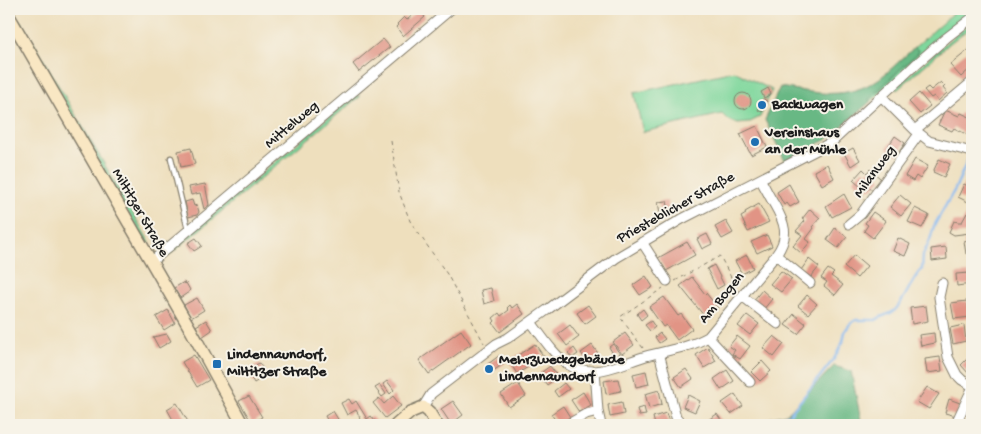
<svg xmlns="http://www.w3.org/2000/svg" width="981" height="434" font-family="'Gochi Hand',sans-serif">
	<rect width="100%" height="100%" fill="#f7f3e8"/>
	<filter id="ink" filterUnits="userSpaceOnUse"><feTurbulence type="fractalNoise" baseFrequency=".02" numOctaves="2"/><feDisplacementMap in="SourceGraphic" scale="10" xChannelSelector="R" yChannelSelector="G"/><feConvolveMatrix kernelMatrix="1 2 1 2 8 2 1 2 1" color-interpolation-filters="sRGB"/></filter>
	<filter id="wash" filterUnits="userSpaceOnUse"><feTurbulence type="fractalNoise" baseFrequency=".0096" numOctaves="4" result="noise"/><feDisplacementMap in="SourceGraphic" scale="20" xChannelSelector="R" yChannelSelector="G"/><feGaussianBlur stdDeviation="1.12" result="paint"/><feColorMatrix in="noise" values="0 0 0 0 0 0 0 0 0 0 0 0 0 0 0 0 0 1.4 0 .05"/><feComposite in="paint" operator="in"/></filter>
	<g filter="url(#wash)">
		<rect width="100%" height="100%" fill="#eedfbd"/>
		<path fill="#7fd79c" stroke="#4e7a5c" d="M958 9H972V14L955 27 870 102 869 99 919 52 915 47Z
			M19 20 22 23 150 243 147 246 17 22Z
			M972 22V26L950 43 897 90 895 88 948 41Z
			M734 71 772 90 760 117 748 123 738 124 728 120 722 114 643 132 634 93Z
			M355 95 360 96 359 98 356 99 162 261 160 265V259Z"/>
		<path fill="#67b884" stroke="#426a50" d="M915 47 919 52 869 99 870 102 826 140 785 161 765 120 780 87C816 93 847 101 880 78 892 69 903 57 915 47Z
			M834 366 851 371 862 425H762L770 418 787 414Z"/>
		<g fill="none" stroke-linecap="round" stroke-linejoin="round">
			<path stroke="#82b7f1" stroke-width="2.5" d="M766 425 773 420 789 415 834 359 843 342 845 331 850 324 856 320H876C882 315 891 315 896 309 907 296 911 280 922 269L923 255 930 240 934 226 955 189 969 157"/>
		</g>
		<g id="blocks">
			<path fill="#e19485" d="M419 9 425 17 403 36 396 27 398 25 397 24 404 17 407 20Z
				M383 39 390 47 359 72 353 64Z
				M972 47V67L961 77 950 65Z
				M941 82 945 86 943 88 947 93 938 101 934 96 931 98 924 90 928 87 931 90Z
				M768 88 771 94 764 98 761 92Z
				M919 93 930 106 920 114 909 102Z
				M735 101a8 8 0 1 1 16 0a8 8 0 1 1-16 0Z
				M763 99 767 101 762 112 758 110Z
				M945 110 959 116 961 113 972 118V126L968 135 954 128 952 131 938 125Z
				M757 126 767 147 751 155 740 134Z
				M895 136 905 143 897 155 887 148Z
				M191 148 195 164 181 167 178 151Z
				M853 148 860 160 851 166 844 153Z
				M915 159 928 166 920 179 916 176 913 181 905 176Z
				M939 159 950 164 944 177 933 172Z
				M827 164 834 178 822 185 814 171Z
				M863 169 867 173 870 169 881 179 872 189 862 188 853 180Z
				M205 184 209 205 204 209 200 193 191 195 189 187Z
				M789 184 799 202 790 207 787 203 784 205 777 192Z
				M964 184 972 188V199L970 203 958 197Z
				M844 194 851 207 832 217 826 206Z
				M900 195 911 204 901 216 890 207Z
				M192 200 194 206 197 205 199 212 197 215 188 217 185 202Z
				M667 201 670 216 661 219 658 202Z
				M759 204 769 222 748 232 741 217 746 214 745 212Z
				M915 208 929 215 922 228 908 222Z
				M810 209 820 218 812 227 814 228 806 239 810 242 801 253 793 246 802 235 796 231 805 221 802 219Z
				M873 212 886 221 873 238 864 231 868 225 865 223Z
				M967 213 972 216V229L970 233 954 235 949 232 954 221 958 222H962Z
				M726 221 733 233 722 239 715 227Z
				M835 228 847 237 838 248 827 240Z
				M707 234 712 244 702 249 697 239Z
				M767 235 772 246 757 253 751 242Z
				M196 238 202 246 194 251 188 243Z
				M898 238 910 244 905 256 893 251Z
				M972 239V253L966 254 964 241Z
				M687 242 695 255 666 271 658 258Z
				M946 247 947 259 932 261 931 249Z
				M747 255 753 268 742 274 735 261Z
				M854 255 867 266 857 278 844 267Z
				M809 259 819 267 811 277 801 270Z
				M714 265 724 285 717 289 707 269Z
				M828 269 834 273 831 276 843 285 835 295 824 286 827 282 821 278Z
				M781 271 792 279 781 292 770 284Z
				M969 273 971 284 957 286 956 274Z
				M646 276 653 287 640 295 633 285Z
				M692 277 705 294 706 293 718 308 705 317 680 286Z
				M184 282 185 284 186 283 190 290 189 291V292L180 298 174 288Z
				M491 288 494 301 484 304 481 290Z
				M762 290 772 299 763 310 753 301Z
				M807 295 817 304 808 314 798 306Z
				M664 297 678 316 681 314 692 329 677 340 666 325 663 327 649 307Z
				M197 298 204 310 191 318 184 305Z
				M967 301 970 317 954 319 951 303Z
				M517 304 524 314 500 332 493 323 495 321 493 318 499 313 501 316 509 310 507 308 510 305 512 308Z
				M588 305 596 316 585 324 577 313Z
				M926 306 928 321 912 324 910 308Z
				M643 309 647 315 641 320 637 314Z
				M168 310 175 323 164 330 156 317Z
				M794 314 806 324 798 334 785 325Z
				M747 315 759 324 750 335 738 326Z
				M206 320 212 330 202 337 196 326Z
				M651 321 655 327 650 331 645 325Z
				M570 325 579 337 567 346 558 334Z
				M964 325 966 341 953 344 950 328Z
				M461 330 471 344 429 374 419 360Z
				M625 333 634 345 622 354 613 342Z
				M660 333 665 339 659 343 655 337Z
				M934 333 935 343 921 346 919 335Z
				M167 334 171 341 159 348 153 337Z
				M737 336 750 346 740 359 732 354 735 350 729 346Z
				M774 336 784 344 774 357 763 348Z
				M535 344 544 357 517 374 509 361Z
				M613 344 620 354 615 357 609 347Z
				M592 345 600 356 589 364 581 353Z
				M708 347 716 361 704 368 696 355Z
				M574 348 578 354 572 358 568 353Z
				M972 354V371L969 374 961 365Z
				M194 355 209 380 197 387 182 362Z
				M500 355 505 363 493 371 488 364Z
				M940 357 942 371 927 373 925 359Z
				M762 361 771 371 760 381 751 372Z
				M259 363 267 375 254 383 247 371Z
				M550 366 558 377 547 385 539 374Z
				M686 369 693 379 681 387 674 377Z
				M727 370 734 381 721 390 714 379Z
				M646 371 649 384 636 387 633 374Z
				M618 379 621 391 606 394 604 381Z
				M387 381 394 390 390 394 383 384Z
				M518 383 526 396 509 407 501 394Z
				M564 383 569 389 558 397 554 391Z
				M380 385 386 394 382 397 375 388Z
				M927 387 939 394 929 409 917 402Z
				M659 390 662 404 649 408 645 394Z
				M583 392 591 405 579 412 571 400Z
				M735 394 743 406 731 414 722 403Z
				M688 395 700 401 695 412 683 407Z
				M249 396 262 417 252 423 239 401Z
				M393 396 401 406 385 418 373 403 379 398 384 404Z
				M349 399 352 404 356 401 367 419 371 416 378 425H364L359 418 360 417 356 410 347 415 341 403Z
				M949 399 960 403 956 416 945 413Z
				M453 401 463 415 451 424 441 409Z
				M622 402 624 414 610 417 608 405Z
				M177 403 190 425H176L167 409Z
				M563 406 570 417 559 425 551 414Z
				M644 407 646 415 639 416 637 409Z
				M333 411 339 421 330 425 325 416Z
				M666 413 670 425H655L653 417Z
				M717 414 723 423 721 425H708L705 422Z
				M234 419 237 425H223Z
				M935 420 940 425H929Z"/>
		</g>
	</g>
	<g filter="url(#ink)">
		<use href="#blocks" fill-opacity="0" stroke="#857e6c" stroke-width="1"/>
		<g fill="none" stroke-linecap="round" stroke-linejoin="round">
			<defs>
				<path id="lane" d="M171 158 187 225 189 229"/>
				<path id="street" d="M882 97 915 130 929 141 972 152
					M915 130 972 82
					M849 224 861 214 919 134
					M642 242 667 281
					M776 255 810 283
					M151 262 451 9
					M942 283 939 297 948 357 957 375 962 380 972 386
					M742 296 778 324
					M531 322C541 335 555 357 569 365 576 370 586 371 594 371 612 370 629 361 646 356 667 350 689 348 708 337L776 255C790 236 785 223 774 204 769 196 765 187 760 179
					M708 337 750 382
					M659 353 676 417 683 425
					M595 371 598 411 601 425
					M423 407 431 394 496 344 508 338 547 310 616 258 682 219 832 142 915 65 946 38 972 18
					M567 425 586 414 598 411
					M955 425 972 389"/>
				<path id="secondary" d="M9 16 192 332 243 425
					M396 425 411 412 423 407 429 412 437 425"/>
			</defs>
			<use href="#lane" stroke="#857e6c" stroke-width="7"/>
			<use href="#street" stroke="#857e6c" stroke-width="11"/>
			<use href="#secondary" stroke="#857e6c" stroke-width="14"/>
			<path stroke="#857e6c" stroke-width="1" stroke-dasharray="4 4" stroke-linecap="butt" d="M391 141 399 192 410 221 447 274 484 343
				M675 281 720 256 736 287
				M643 348 620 317 663 288"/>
			<use href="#lane" stroke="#fff" stroke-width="4.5"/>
			<use href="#street" stroke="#fff" stroke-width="9"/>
			<use href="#secondary" stroke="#f9e7c3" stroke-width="11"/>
		</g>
	</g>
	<g fill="#1f6fb2" stroke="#f7f3e8" stroke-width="2">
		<circle cx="762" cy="105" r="5"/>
		<circle cx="755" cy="142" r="5"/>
		<rect x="212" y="359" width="10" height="10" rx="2.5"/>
		<circle cx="489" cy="369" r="5"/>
	</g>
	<g text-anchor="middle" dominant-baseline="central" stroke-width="4" stroke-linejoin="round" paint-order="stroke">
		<g font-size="15" font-weight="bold" fill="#1c1c1c" stroke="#f7f3e8" text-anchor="start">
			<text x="772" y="105">Backwagen</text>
			<text x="765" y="133">Vereinshaus<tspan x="765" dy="17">an der Mühle</tspan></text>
			<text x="227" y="355">Lindennaundorf,<tspan x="227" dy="17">Miltitzer Straße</tspan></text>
			<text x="499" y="360">Mehrzweckgebäude<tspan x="499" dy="17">Lindennaundorf</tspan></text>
		</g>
		<g font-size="15" fill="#1c1c1c" stroke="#f7f3e8">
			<text transform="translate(292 125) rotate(-40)">Mittelweg</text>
			<text transform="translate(875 172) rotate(-54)">Milanweg</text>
			<text transform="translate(676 208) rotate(-29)">Priesteblicher Straße</text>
			<text transform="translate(140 213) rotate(60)">Miltitzer Straße</text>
			<text transform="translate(722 298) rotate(-50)">Am Bogen</text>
		</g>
	</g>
	<rect width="981" height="434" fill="none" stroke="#f7f3e8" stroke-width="30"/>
</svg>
